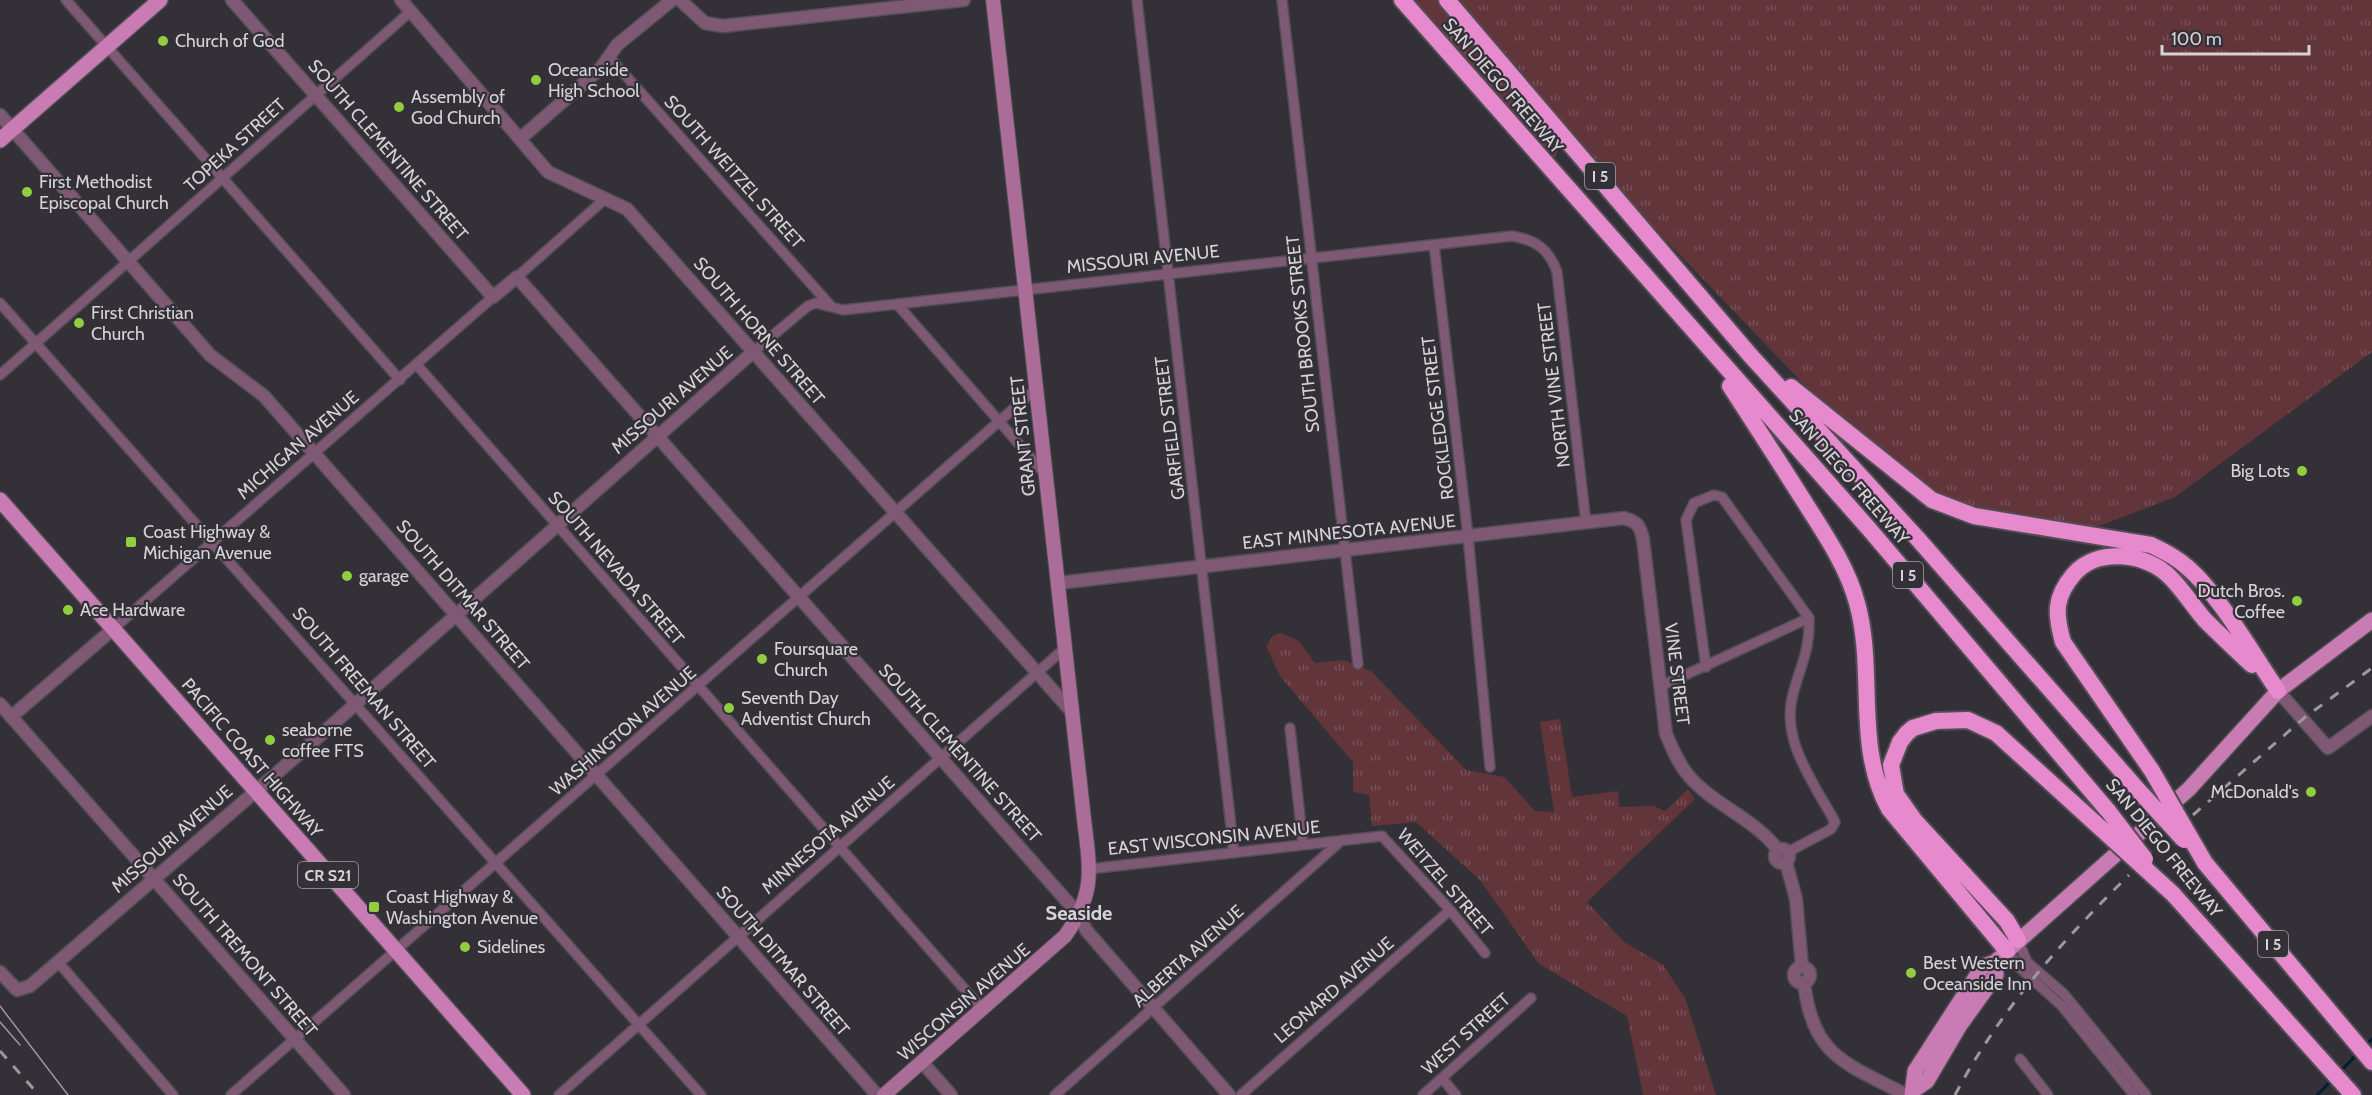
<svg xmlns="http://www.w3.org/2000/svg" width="2372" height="1095" font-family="Cabin,sans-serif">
	<defs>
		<pattern id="grass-tufts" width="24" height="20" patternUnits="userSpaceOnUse" patternTransform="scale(1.5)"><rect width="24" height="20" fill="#62353b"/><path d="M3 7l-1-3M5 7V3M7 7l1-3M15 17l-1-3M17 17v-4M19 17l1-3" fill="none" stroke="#785157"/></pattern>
	</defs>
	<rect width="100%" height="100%" fill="#333137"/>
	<path fill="url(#grass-tufts)" d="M1399 0H2372V352L2175 497 2086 531 1946 506 1838 420 1568 138 1560 146 1548 173Z
		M1281 633 1299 641 1315 663 1344 660 1371 671 1466 770 1504 777 1535 811 1554 812 1540 722 1560 719 1572 797 1618 791 1619 807 1653 806 1665 811 1688 789 1695 799 1587 902 1624 942 1663 965 1685 998 1716 1095H1643L1627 1016 1539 964 1480 880 1416 822 1372 826 1369 795 1353 792V762L1280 676 1266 646 1274 635Z"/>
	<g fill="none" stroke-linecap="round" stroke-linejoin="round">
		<path stroke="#001e2e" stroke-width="3" d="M2365 1046 2372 1039
			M2340 1072 2358 1053
			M2317 1095 2333 1079"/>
		<defs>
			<path id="minor" d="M66 0 400 380
				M1137 0 1234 853
				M1282 0 1358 664
				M610 58 830 305
				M1434 245 1468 536 1490 767
				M517 277 606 198
				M0 303 701 1095
				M897 304 1045 474
				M753 352 808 306 816 303 843 310 1512 236C1536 240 1549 249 1557 272L1586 523
				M416 364 982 1009
				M0 375 411 11
				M113 629 493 297
				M1659 687 1809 618 1722 497 1714 495 1694 503 1686 520 1706 667
				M1290 728 1303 844
				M1788 852 1831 829 1835 822C1814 783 1780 740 1793 694 1801 664 1810 651 1809 618
				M1089 869 1382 836 1450 910 1485 953
				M2018 940 2027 962 2064 994 2146 1095
				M2007 951 2020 968 2061 1005 2134 1095
				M58 962 173 1095
				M2020 1059 2048 1095
				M1442 1078 1456 1095
				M231 1095 1036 389
				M559 1095 1065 648
				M1055 1095 1342 840
				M1241 1095 1450 910
				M1423 1095 1531 998"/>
			<path id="tertiary" d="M232 0 493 297 517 277 1080 916 1086 930 1229 1095
				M401 0 548 172 627 209 1072 712
				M680 0 705 23 723 26 964 0
				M0 115 210 355 264 396 877 1095
				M521 138 601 68 617 45 672 0
				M1058 583 1624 518C1638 522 1640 526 1643 539L1666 734C1672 748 1678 763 1688 775 1713 805 1754 818 1778 850
				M2278 691 2328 748 2372 716
				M0 704 344 1095
				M11 717 113 629
				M1775 856a7 7 0 1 1 14 0a7 7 0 1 1-14 0Z
				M1786 862 1796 899 1802 967
				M1794 975a8 8 0 1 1 16 0a8 8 0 1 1-16 0Z
				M0 972 17 990 30 986 307 747 753 352
				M1804 982C1812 1057 1846 1063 1906 1095
				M922 1062 951 1095"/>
			<path id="secondary" d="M884 1095 1065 936C1096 892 1090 870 1084 819L993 0"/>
			<path id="primary" d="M0 140 160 0
				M0 500 523 1095
				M1914 1090 1927 1081 1960 1025 1996 975 1995 962
				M1912 1095 1915 1071 1983 966 1995 962 2189 789 2278 691 2372 620"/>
			<path id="motorway" d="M1402 0 1870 530 2109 812
				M1447 0 1750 355 1918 539 2139 791
				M1730 386C1754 423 1778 460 1802 498 1822 530 1847 565 1857 603 1876 671 1854 745 1889 809L2007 951
				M1791 387 1932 500 1974 516 2151 545C2164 551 2176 557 2187 567 2218 593 2254 656 2278 691
				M2152 771 2063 642C2055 614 2054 597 2074 574 2097 547 2147 553 2170 577 2183 590 2193 606 2205 620 2220 635 2236 650 2252 665
				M2205 863 2372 1062
				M2173 894 2353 1095
				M2018 940 2007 921 1915 821 1896 794 1891 765 1900 742 1907 733 1913 728 1936 721 1968 720 1996 733 2095 823"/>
		</defs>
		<use href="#minor" stroke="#504e54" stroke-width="12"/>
		<use href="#tertiary" stroke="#504e54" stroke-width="15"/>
		<use href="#secondary" stroke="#504e54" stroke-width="16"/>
		<use href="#primary" stroke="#504e54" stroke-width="18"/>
		<use href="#motorway" stroke="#504e54" stroke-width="20"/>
		<use href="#minor" stroke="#7f5973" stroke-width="9"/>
		<use href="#tertiary" stroke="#7f5973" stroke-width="12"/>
		<use href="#secondary" stroke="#a96d98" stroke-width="14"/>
		<use href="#primary" stroke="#c97cb4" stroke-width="15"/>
		<use href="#motorway" stroke="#e689cd" stroke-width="16"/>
		<path stroke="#9b999e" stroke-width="1.5" d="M0 1006 68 1095
			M0 1022 20 1045"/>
		<path stroke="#9b999e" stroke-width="3" stroke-dasharray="10 10" stroke-linecap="butt" d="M2193 815 2304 718 2372 668
			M0 1051 39 1095
			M1955 1095C1999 1011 2062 941 2129 875"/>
		<defs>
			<path id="motorway-bridge" d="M2152 771 2205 863
				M2139 791 2184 840
				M2109 812 2145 859
				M2095 823 2173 894"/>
		</defs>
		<use href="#motorway-bridge" stroke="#504e54" stroke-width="20" stroke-linecap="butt"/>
		<use href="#motorway-bridge" stroke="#e689cd" stroke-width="16"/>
	</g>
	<g fill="#92cd3f" stroke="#333137" stroke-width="2">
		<circle cx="163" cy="41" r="6"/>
		<circle cx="536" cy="80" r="6"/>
		<circle cx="399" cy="107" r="6"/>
		<circle cx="27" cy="192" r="6"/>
		<circle cx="79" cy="323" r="6"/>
		<circle cx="2302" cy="471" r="6"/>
		<rect x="125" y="536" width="12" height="12" rx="3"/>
		<circle cx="347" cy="576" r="6"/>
		<circle cx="2297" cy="601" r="6"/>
		<circle cx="68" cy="610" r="6"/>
		<circle cx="762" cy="659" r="6"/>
		<circle cx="729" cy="708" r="6"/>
		<circle cx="270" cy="740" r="6"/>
		<circle cx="2311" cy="792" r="6"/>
		<rect x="368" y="901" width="12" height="12" rx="3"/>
		<circle cx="465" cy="947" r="6"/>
		<circle cx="1911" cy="973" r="6"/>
	</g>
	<g text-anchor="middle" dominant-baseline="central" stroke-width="4.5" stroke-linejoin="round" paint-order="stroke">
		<g fill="#333137" stroke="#a4a2a7" stroke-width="1.5">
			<rect x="1585" y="163" width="30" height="26" rx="4.5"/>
			<rect x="1893" y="562" width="30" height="26" rx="4.5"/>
			<rect x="298" y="862" width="60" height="26" rx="4.5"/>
			<rect x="2258" y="931" width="30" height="26" rx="4.5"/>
		</g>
		<g font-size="16" font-weight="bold" fill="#d5d3d7">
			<text x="1600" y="176">I 5</text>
			<text x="1908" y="575">I 5</text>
			<text x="328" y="875">CR S21</text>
			<text x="2273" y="944">I 5</text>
		</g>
		<g font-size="18" fill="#d5d3d7" stroke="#333137" text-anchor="start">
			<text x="175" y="41">Church of God</text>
			<text x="548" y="70">Oceanside<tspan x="548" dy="21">High School</tspan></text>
			<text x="411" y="97">Assembly of<tspan x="411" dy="21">God Church</tspan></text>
			<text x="39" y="182">First Methodist<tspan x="39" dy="21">Episcopal Church</tspan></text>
			<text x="91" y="313">First Christian<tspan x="91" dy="21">Church</tspan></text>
			<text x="2290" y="471" text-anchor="end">Big Lots</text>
			<text x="143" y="532">Coast Highway &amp;<tspan x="143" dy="21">Michigan Avenue</tspan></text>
			<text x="359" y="576">garage</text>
			<text x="2285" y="591" text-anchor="end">Dutch Bros.<tspan x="2285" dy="21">Coffee</tspan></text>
			<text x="80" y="610">Ace Hardware</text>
			<text x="774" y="649">Foursquare<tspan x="774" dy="21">Church</tspan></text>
			<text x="741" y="698">Seventh Day<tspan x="741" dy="21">Adventist Church</tspan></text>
			<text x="282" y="730">seaborne<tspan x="282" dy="21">coffee FTS</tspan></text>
			<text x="2299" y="792" text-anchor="end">McDonald's</text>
			<text x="386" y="897">Coast Highway &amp;<tspan x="386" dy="21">Washington Avenue</tspan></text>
			<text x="477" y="947">Sidelines</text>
			<text x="1923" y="963">Best Western<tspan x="1923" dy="21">Oceanside Inn</tspan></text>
		</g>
		<g font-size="18" fill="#d5d3d7" stroke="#333137">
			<text transform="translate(1503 86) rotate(49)">SAN DIEGO FREEWAY</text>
			<text transform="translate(235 145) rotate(-42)">TOPEKA STREET</text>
			<text transform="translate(388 150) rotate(49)">SOUTH CLEMENTINE STREET</text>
			<text transform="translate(734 172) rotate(48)">SOUTH WEITZEL STREET</text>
			<text transform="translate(1143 259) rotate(-6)">MISSOURI AVENUE</text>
			<text transform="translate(759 331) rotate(49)">SOUTH HORNE STREET</text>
			<text transform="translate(1303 334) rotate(-96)">SOUTH BROOKS STREET</text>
			<text transform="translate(1554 385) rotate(-97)">NORTH VINE STREET</text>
			<text transform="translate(672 400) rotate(-41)">MISSOURI AVENUE</text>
			<text transform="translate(1438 418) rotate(-97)">ROCKLEDGE STREET</text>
			<text transform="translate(1170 428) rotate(-97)">GARFIELD STREET</text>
			<text transform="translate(1023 436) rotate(-96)">GRANT STREET</text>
			<text transform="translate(298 445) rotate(-41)">MICHIGAN AVENUE</text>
			<text transform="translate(1849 477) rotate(49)">SAN DIEGO FREEWAY</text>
			<text transform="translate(1349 532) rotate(-6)">EAST MINNESOTA AVENUE</text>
			<text transform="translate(616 568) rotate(49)">SOUTH NEVADA STREET</text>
			<text transform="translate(463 595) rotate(49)">SOUTH DITMAR STREET</text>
			<text transform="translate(1677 674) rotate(83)">VINE STREET</text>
			<text transform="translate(364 688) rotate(49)">SOUTH FREEMAN STREET</text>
			<text transform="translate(623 731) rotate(-41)">WASHINGTON AVENUE</text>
			<text transform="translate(960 753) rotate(48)">SOUTH CLEMENTINE STREET</text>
			<text transform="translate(252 758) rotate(49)">PACIFIC COAST HIGHWAY</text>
			<text transform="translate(828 835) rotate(-41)">MINNESOTA AVENUE</text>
			<text transform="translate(1214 838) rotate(-6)">EAST WISCONSIN AVENUE</text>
			<text transform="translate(172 839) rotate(-41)">MISSOURI AVENUE</text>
			<text transform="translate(2164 848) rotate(51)">SAN DIEGO FREEWAY</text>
			<text transform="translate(1445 882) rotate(49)">WEITZEL STREET</text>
			<text transform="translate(245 955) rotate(49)">SOUTH TREMONT STREET</text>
			<text transform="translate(1188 956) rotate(-42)">ALBERTA AVENUE</text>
			<text transform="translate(783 961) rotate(49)">SOUTH DITMAR STREET</text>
			<text transform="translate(1334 990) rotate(-41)">LEONARD AVENUE</text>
			<text transform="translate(964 1002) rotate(-41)">WISCONSIN AVENUE</text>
			<text transform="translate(1466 1034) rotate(-42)">WEST STREET</text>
		</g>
		<g font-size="20" font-weight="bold" fill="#d5d3d7" stroke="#333137">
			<text x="1079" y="913">Seaside</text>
		</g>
	</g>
	<path d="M2162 45v9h147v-9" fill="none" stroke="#d5d3d7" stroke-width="3"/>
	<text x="2171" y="45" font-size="18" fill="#d5d3d7" stroke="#333137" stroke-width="4.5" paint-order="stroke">100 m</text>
</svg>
